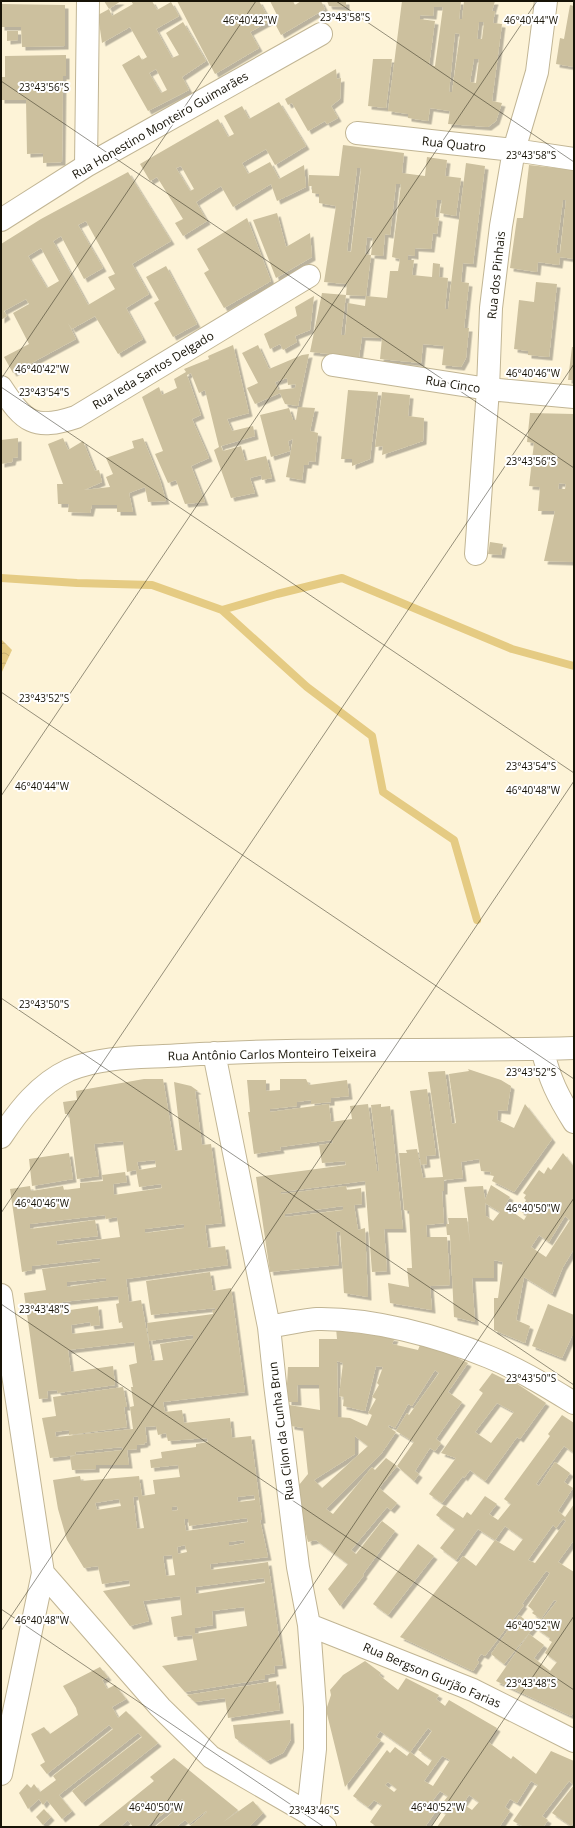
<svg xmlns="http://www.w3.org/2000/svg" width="575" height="1828" font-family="'Open Sans',sans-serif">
	<defs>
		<pattern id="water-waves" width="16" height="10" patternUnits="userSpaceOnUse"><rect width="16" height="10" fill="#e5cb83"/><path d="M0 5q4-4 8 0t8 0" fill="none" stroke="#c4ad70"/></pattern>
		<filter id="shadow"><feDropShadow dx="3.5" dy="3.5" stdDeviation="0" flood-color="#0004"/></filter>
	</defs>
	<rect width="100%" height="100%" fill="#fdf3d7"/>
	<path fill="url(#water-waves)" d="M1 639 12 650 1 674Z"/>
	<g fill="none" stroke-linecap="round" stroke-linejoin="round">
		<path stroke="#e5cb83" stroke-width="8" d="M1 578 77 583 152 585 222 610 277 594 342 578 512 649 574 666
			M222 610 307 687 372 736 383 792 454 840 477 920"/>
	</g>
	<path fill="#ccc09e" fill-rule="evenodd" filter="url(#shadow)" d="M104 1H121L109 9 112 16 133 4 131 1H152L157 10 171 2 179 16 156 29 172 58 179 55 166 33 183 22 206 61 182 77 189 90 148 111 122 65 139 55 142 60 147 57 130 27 102 43 98 15 109 9ZM156 69 167 90 161 93 149 73Z
		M177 1H259L270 21 250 32 259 48 215 74Z
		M270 1H293L295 5 301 1H321L325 9 281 35 272 18 277 15Z
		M327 1H346V7L329 6Z
		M402 1H461L459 19H462L464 1H495L492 11H495L493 23 502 24 492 101 502 103 496 121 488 127 448 124 450 111 430 108 428 121 408 118V114L388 111ZM434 7H443L435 66 429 65 435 21 420 19V15L433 16ZM479 22H484L482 39H477ZM455 33 460 34 452 92H449ZM474 59H479L476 83 470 82Z
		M1 4 65 5V46L22 47 21 27H1Z
		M570 5 574 6V67L556 64 560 38 564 39Z
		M7 31H18V40L7 41Z
		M66 55V76H63L62 162 43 163V153L27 154 26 100H1V77H5V56Z
		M373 59H392L386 108 368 106Z
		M336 69 337 79 341 78 340 99 331 106 338 118 327 124 325 121 308 131 292 103 288 105 285 99Z
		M279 102 306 146 275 165 266 149 242 163 248 174 270 162 279 179 304 165 306 187 277 201 271 184 233 207 221 186 196 202 207 221 183 236 175 223 183 219 157 177 150 181 140 164 218 119 228 137 234 134 224 116 242 106 249 119ZM181 166 194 189 190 191 176 168Z
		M343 145 404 153 402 173 425 176 427 157 447 160 445 176 461 178 456 216 440 213 442 200H437L435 217 439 218 437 234 433 233 431 249 415 248V256L408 255V260H414L412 275 432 277 433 263 440 264 439 277 448 278 445 309H448L466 163 485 166 473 264 463 263 461 282 469 283 464 328H469L466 358 461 367 442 365 444 346 423 344 421 363 380 359 382 338 362 337 359 357 310 352 322 293 346 295 341 335H345L348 303 365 306 366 296 346 295 347 284 324 282 336 206 319 203V194L312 193V186H308L309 175 339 176ZM357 168H361L351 252 347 251ZM396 184H401L392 257 400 259 398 271H390L387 298 366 296 371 255 383 256 385 234 390 235ZM367 237 373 238 371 255 365 254Z
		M529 165 574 170V259L560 257 559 265 538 262 537 272 510 268 517 218H523ZM563 200H566L560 253H556Z
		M128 172 171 241 132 264 149 294 126 308 143 339 118 354 95 316 72 329 68 323 76 339 13 373 4 357 29 344 13 313 29 304 26 299 4 311 7 316 1 320V244L41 219ZM86 221 115 274 108 277 115 289 88 305 53 241 61 236 84 279 103 268 78 225ZM41 248 59 281 47 288 28 256Z
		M277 213 286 247 310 233 312 257 276 278 253 220Z
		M247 218 271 281 224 308 204 273 209 270 197 249Z
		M166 266 197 324 173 337 154 303 159 300 146 277Z
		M536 282 557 284 549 357 528 355V351L514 349 519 300 534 302Z
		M314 296 310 330 295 336 297 342 283 350 280 344 270 349 264 334 297 316 295 307Z
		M233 345 249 413 227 419 232 431 253 426 255 436 221 446 223 451 241 446 245 461 266 456 272 478 262 480 261 475 250 478 255 493 231 498 214 450 219 447 205 390 199 393 191 373 187 375 201 415 192 419 209 458 191 466 205 502 185 504 176 480 168 483 155 454 163 451 142 397 159 387 162 395 177 388 174 379 186 372 184 369 209 359 208 356Z
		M258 345 269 369 302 355 309 354 298 406 285 404 280 393 255 404 247 388 258 383 242 353ZM287 378 288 385 296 384 295 388 278 390 275 382Z
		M572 347H574V380H568Z
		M348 390 378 392 370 459 352 466V459H341Z
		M382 392 410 395 408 416 424 418 423 441 382 455 383 446 375 447Z
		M298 407 315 408 310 431 318 433 315 462 309 461 308 465H304L302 480 286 477 293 439 288 441 290 451 271 457 260 415 289 408 293 420H296Z
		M530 413 574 414V562L544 561 555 511H538L540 487 529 486 534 443 527 442ZM559 483 566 484 565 489H558Z
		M18 438V457L13 458 12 462 1 464V440Z
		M63 438 68 450 83 441 95 471 99 470 102 482 84 490 110 487 106 477 113 474 106 458 134 448 132 441 143 438 160 480 166 501 148 502 145 487 129 493 133 512H117V505H92L90 513 68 512 69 504H58L57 484H63L48 444Z
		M490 542 503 544 501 555 488 554Z
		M468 1069 501 1080 511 1086 507 1111 498 1110 497 1120 514 1128 525 1104 552 1139 514 1192 492 1181 494 1176 490 1175 491 1172 481 1171 479 1159 461 1162 463 1178 444 1180V1191H442L444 1223 426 1225 427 1237H447L450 1285 430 1286 432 1310 390 1303 388 1283 409 1287 407 1268H412L409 1211 404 1210 399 1153H407L406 1150 417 1149 423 1178 443 1177 428 1072 445 1071 452 1124 456 1123 449 1074 469 1071Z
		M144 1079H163L175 1151 182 1150 174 1082 191 1086 198 1091H195L202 1145 211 1144 222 1223 205 1225 208 1248 225 1246 228 1265 126 1279 129 1302 141 1300 152 1361 163 1360 160 1344 193 1339V1335L149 1341 147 1323 213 1314 212 1310H215V1308L151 1315 146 1281 210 1272 213 1291 231 1288 245 1392 163 1402 165 1412 182 1410 184 1423 230 1418 232 1438 251 1436 262 1520H260L268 1557 210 1564 211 1570 268 1562 283 1665 274 1666 275 1673 265 1675V1679L185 1692 162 1666 197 1660 192 1635 174 1637 171 1617 182 1615 180 1596 143 1601 149 1621 130 1626 103 1591 130 1586 129 1580 102 1584 98 1566 84 1568 67 1540 58 1509 53 1480 80 1476 81 1481 139 1476 142 1496 155 1494 153 1480 180 1477 178 1465 151 1468 150 1460 162 1458 161 1452 196 1447V1444L208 1442 207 1438 168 1441 166 1433 158 1435 156 1426 145 1427 147 1442 144 1443 145 1444 137 1445V1449L127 1450 129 1465H96V1469L72 1470 70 1457 76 1455 50 1458 42 1418 56 1416 53 1397 123 1387 127 1407H124L127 1427 69 1435V1430L55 1432 56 1437 133 1429 130 1407 134 1406 131 1387H133L129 1365 137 1363 134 1342 68 1350 71 1372 113 1366 115 1385 58 1393 57 1390 47 1391 48 1398 39 1399 24 1293 46 1290 42 1269 100 1262V1258L32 1266V1270L22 1272 10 1189 30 1186 31 1191 63 1186 64 1190 80 1188V1183L103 1181 102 1175 125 1172 127 1182 113 1184 114 1195 162 1188 161 1184 139 1187 136 1170 127 1172 123 1141 94 1144 99 1176 77 1179 69 1114H65L63 1102 77 1100 76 1091ZM155 1160 156 1167 139 1170 137 1162ZM105 1215 106 1219 117 1217 120 1237 57 1245 56 1241 98 1236 95 1220 30 1229V1224ZM184 1224V1228L145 1233V1229ZM106 1278V1281L67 1287V1282ZM118 1296 119 1303 116 1304 119 1323 122 1322 123 1328 72 1334 71 1325 90 1322 91 1326 100 1325 98 1306 63 1311 62 1302ZM122 1447 123 1450 76 1455 75 1452ZM254 1495 255 1500 238 1502 237 1497ZM138 1496 144 1528 137 1529 133 1497ZM119 1499 121 1506 97 1510 95 1503ZM177 1506 178 1510 172 1511V1507ZM247 1518 248 1522 186 1531 184 1519H188L189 1526ZM244 1540 245 1543 229 1546V1542ZM185 1545 187 1552 178 1554 177 1547ZM172 1555 175 1575 166 1576 163 1556ZM264 1578 265 1583 196 1594 195 1587ZM244 1607 247 1626 195 1634V1628L213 1625 212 1611Z
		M280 1079H306L309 1085 347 1080 349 1096 331 1098V1102L311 1104V1100L297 1102V1106L270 1109V1112L329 1104 331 1122 352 1119 350 1106 368 1104 377 1171H379L371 1105 381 1104V1107L390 1106 403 1229H384L387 1271 372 1272 365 1181 281 1192V1194L346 1186 347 1190 361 1188 362 1204 354 1205 358 1230 365 1228 368 1297 344 1293 340 1231 336 1232 339 1265 270 1272 256 1177 346 1165 345 1161 322 1163 319 1145 333 1143 332 1140 280 1147 281 1150 254 1154 248 1112H250L247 1080H266V1091L280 1090ZM343 1206V1210L285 1217V1214Z
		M427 1089 436 1155 426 1156 427 1164 421 1165 410 1091Z
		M69 1153 73 1179 32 1186 29 1159Z
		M563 1153 574 1167V1249L563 1267 552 1294 524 1277 516 1320 530 1326 525 1343 494 1330V1298H498L503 1262 494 1260V1278H472L475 1322 454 1317 450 1235H447L446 1224H449L448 1218H467L470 1244 468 1218 464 1187 483 1186 485 1200 491 1185 510 1197 504 1206 524 1220 527 1215 520 1211 526 1200 524 1198 526 1195 523 1193 539 1170 544 1174 548 1167 551 1170ZM485 1203 500 1212 493 1221 486 1216ZM565 1216 570 1220 546 1257 531 1247 539 1235 549 1242Z
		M548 1304 574 1315V1336H572L562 1358 532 1346Z
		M336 1328 395 1338 392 1344 418 1350 420 1345 446 1352 468 1363 448 1392 462 1402 436 1439 441 1443 435 1451 430 1448 415 1471 419 1474 414 1481 397 1466 414 1442 396 1431 407 1413 409 1415 439 1373 435 1370 412 1406 408 1404 395 1428 389 1425 388 1427 396 1432 381 1454 326 1509 333 1514 372 1467 375 1470 386 1458 397 1466 379 1488 397 1503 391 1510 387 1507 351 1550 356 1554 382 1521 395 1531 363 1574 364 1575 340 1606 328 1589 348 1564 316 1540 308 1542 305 1530 299 1485 308 1474 303 1428 291 1426 289 1405 320 1410 319 1385H297L298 1402H288L287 1384 288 1367H319V1339H337ZM337 1361 343 1363 339 1396 344 1397 343 1406 365 1411 376 1366 383 1367 377 1383 379 1385 372 1397 376 1399 368 1413 372 1415 367 1426 350 1418 338 1417ZM355 1436 368 1446 322 1488 314 1480 355 1454Z
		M492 1373 512 1383 513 1381 546 1403 520 1439 517 1437 485 1481 470 1470 464 1478 463 1476 442 1503 429 1494 456 1458 441 1453 483 1393 479 1390ZM497 1403 514 1412 491 1443 475 1432Z
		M562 1415 574 1423V1453L564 1446 536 1484 539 1486 555 1462 570 1473 564 1482 573 1488 558 1511 565 1517 574 1504V1540L558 1562 574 1572V1711L571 1716 496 1681 529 1634 544 1645 534 1658 550 1671 557 1662 545 1653 552 1642 549 1640 550 1638 536 1628 557 1601 554 1600 541 1619 532 1613 534 1611 528 1606 550 1573 546 1571 522 1604 524 1605 485 1656 481 1654 477 1660 479 1662 473 1671 400 1637 463 1556 476 1566 495 1540 514 1551 523 1539 505 1526 495 1540 478 1529 456 1560 440 1548 455 1529 436 1515 444 1505 463 1518 467 1512 471 1515 485 1496 497 1504 489 1514 498 1520 511 1504 504 1499 550 1436 548 1434ZM563 1519 566 1521 535 1563 528 1560 553 1525 556 1528Z
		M418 1544 434 1556 388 1615 373 1604Z
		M519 1615 534 1627 504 1664 491 1654Z
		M365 1661 381 1673 379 1675 398 1690 406 1678 439 1695 436 1699 445 1706 449 1700 497 1728 488 1742 511 1759 513 1756 536 1774 551 1751 574 1761V1785L569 1781 542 1816 548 1820 544 1826 546 1827H524L513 1821 538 1785 531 1781 517 1803 510 1799 505 1807 510 1811 500 1826 502 1827H437L446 1814 438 1808 425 1827H377L370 1822 382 1805 374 1800 368 1807 353 1796 387 1750 390 1753 395 1747 407 1756 410 1752 428 1766 432 1760 418 1750 432 1731 428 1728 410 1752 380 1731 376 1737 381 1740 345 1787 326 1710 331 1695 330 1690 343 1675ZM442 1756 450 1760 433 1786 424 1781ZM388 1782 397 1789 394 1792 385 1785ZM440 1791 448 1796 441 1805 433 1800ZM469 1795 479 1802 472 1810 463 1804Z
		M100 1667 108 1677 102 1680 107 1689 115 1685 126 1699 112 1707 118 1718 126 1711 158 1743 82 1803 72 1791 142 1737 138 1733 59 1795 72 1811 62 1819 47 1800 43 1805 39 1799 28 1809 19 1793 27 1784 31 1788 34 1784 40 1792 56 1780 53 1776 113 1729 109 1725 47 1774 40 1765 45 1762 31 1734 44 1727 50 1734 78 1715 76 1708 63 1686Z
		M276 1681 280 1710 228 1718 225 1698 195 1702 187 1695Z
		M290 1720 291 1739 283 1753 267 1761 235 1738 233 1725Z
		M174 1758 238 1810 222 1823 253 1801 263 1813 249 1827H189L207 1812 206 1811 189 1824 185 1820 176 1827H155L185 1802 182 1799 146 1827H133L128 1820 120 1827H97L154 1781 150 1777Z
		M574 1785V1822L571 1826 552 1813Z
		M44 1809 51 1817 43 1825 36 1817Z"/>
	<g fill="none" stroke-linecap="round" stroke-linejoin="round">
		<defs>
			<path id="street" d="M357 133 514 150 574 159
				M86 166 88 1
				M1 220 86 166 321 34
				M333 365 488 389 574 397
				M1 387C24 422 34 431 76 417L309 276
				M476 554 488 389 491 308 501 226 514 150 537 72 546 1
				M542 1049C550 1080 557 1095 574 1122
				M214 1053 269 1327 275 1384 298 1567 309 1625 315 1707V1749L308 1813
				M1 1137C19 1110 39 1084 69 1070 104 1055 146 1058 183 1055 313 1047 444 1052 574 1048
				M1 1295 43 1573 1 1774
				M269 1327C285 1324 302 1320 317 1319 372 1318 438 1336 489 1357 519 1369 546 1386 574 1403
				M43 1573 160 1707 211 1757 308 1813 325 1827
				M309 1625 473 1690 574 1741"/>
		</defs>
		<use href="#street" stroke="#c1b594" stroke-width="24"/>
		<use href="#street" stroke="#fff" stroke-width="22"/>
	</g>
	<path fill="none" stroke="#171307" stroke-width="1" stroke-opacity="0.45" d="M336 1 574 162M1 81 574 468M1 379 256 1M1 387 574 773M1 692 574 1079M1 796 537 1M1 998 574 1385M1 1213 574 364M1 1304 574 1690M1 1609 324 1827M1 1631 574 781M150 1827 574 1198M431 1827 574 1616"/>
	<g text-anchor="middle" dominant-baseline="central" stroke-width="4" stroke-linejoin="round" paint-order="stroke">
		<g font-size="12" fill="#171307" stroke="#fff">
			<text transform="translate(160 125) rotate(-30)">Rua Honestino Monteiro Guimarães</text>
			<text transform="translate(454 144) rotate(6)">Rua Quatro</text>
			<text transform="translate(496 275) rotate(-84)">Rua dos Pinhais</text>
			<text transform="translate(153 370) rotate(-31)">Rua Ieda Santos Delgado</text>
			<text transform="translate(453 384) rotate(9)">Rua Cinco</text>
			<text transform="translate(272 1054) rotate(-1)">Rua Antônio Carlos Monteiro Teixeira</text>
			<text transform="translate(281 1431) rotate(-97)">Rua Cilon da Cunha Brun</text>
			<text transform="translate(432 1675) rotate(23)">Rua Bergson Gurjão Farias</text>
		</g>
	</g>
	<g font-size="10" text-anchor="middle" fill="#171307" stroke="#fff" stroke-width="4" stroke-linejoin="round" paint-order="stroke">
		<text x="345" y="21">23°43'58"S</text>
		<text x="250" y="24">46°40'42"W</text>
		<text x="531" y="24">46°40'44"W</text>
		<text x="44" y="91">23°43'56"S</text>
		<text x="531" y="159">23°43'58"S</text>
		<text x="42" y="373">46°40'42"W</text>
		<text x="533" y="377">46°40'46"W</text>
		<text x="44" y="396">23°43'54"S</text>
		<text x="531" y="465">23°43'56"S</text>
		<text x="44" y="702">23°43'52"S</text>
		<text x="531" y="770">23°43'54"S</text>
		<text x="42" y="790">46°40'44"W</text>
		<text x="533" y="794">46°40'48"W</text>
		<text x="44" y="1008">23°43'50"S</text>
		<text x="531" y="1076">23°43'52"S</text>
		<text x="42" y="1207">46°40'46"W</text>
		<text x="533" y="1212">46°40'50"W</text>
		<text x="44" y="1313">23°43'48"S</text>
		<text x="531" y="1382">23°43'50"S</text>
		<text x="42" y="1624">46°40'48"W</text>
		<text x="533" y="1629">46°40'52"W</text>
		<text x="531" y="1687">23°43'48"S</text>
		<text x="156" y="1811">46°40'50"W</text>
		<text x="438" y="1811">46°40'52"W</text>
		<text x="314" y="1814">23°43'46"S</text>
	</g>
	<rect width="575" height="1828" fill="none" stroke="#171307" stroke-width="4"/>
</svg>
